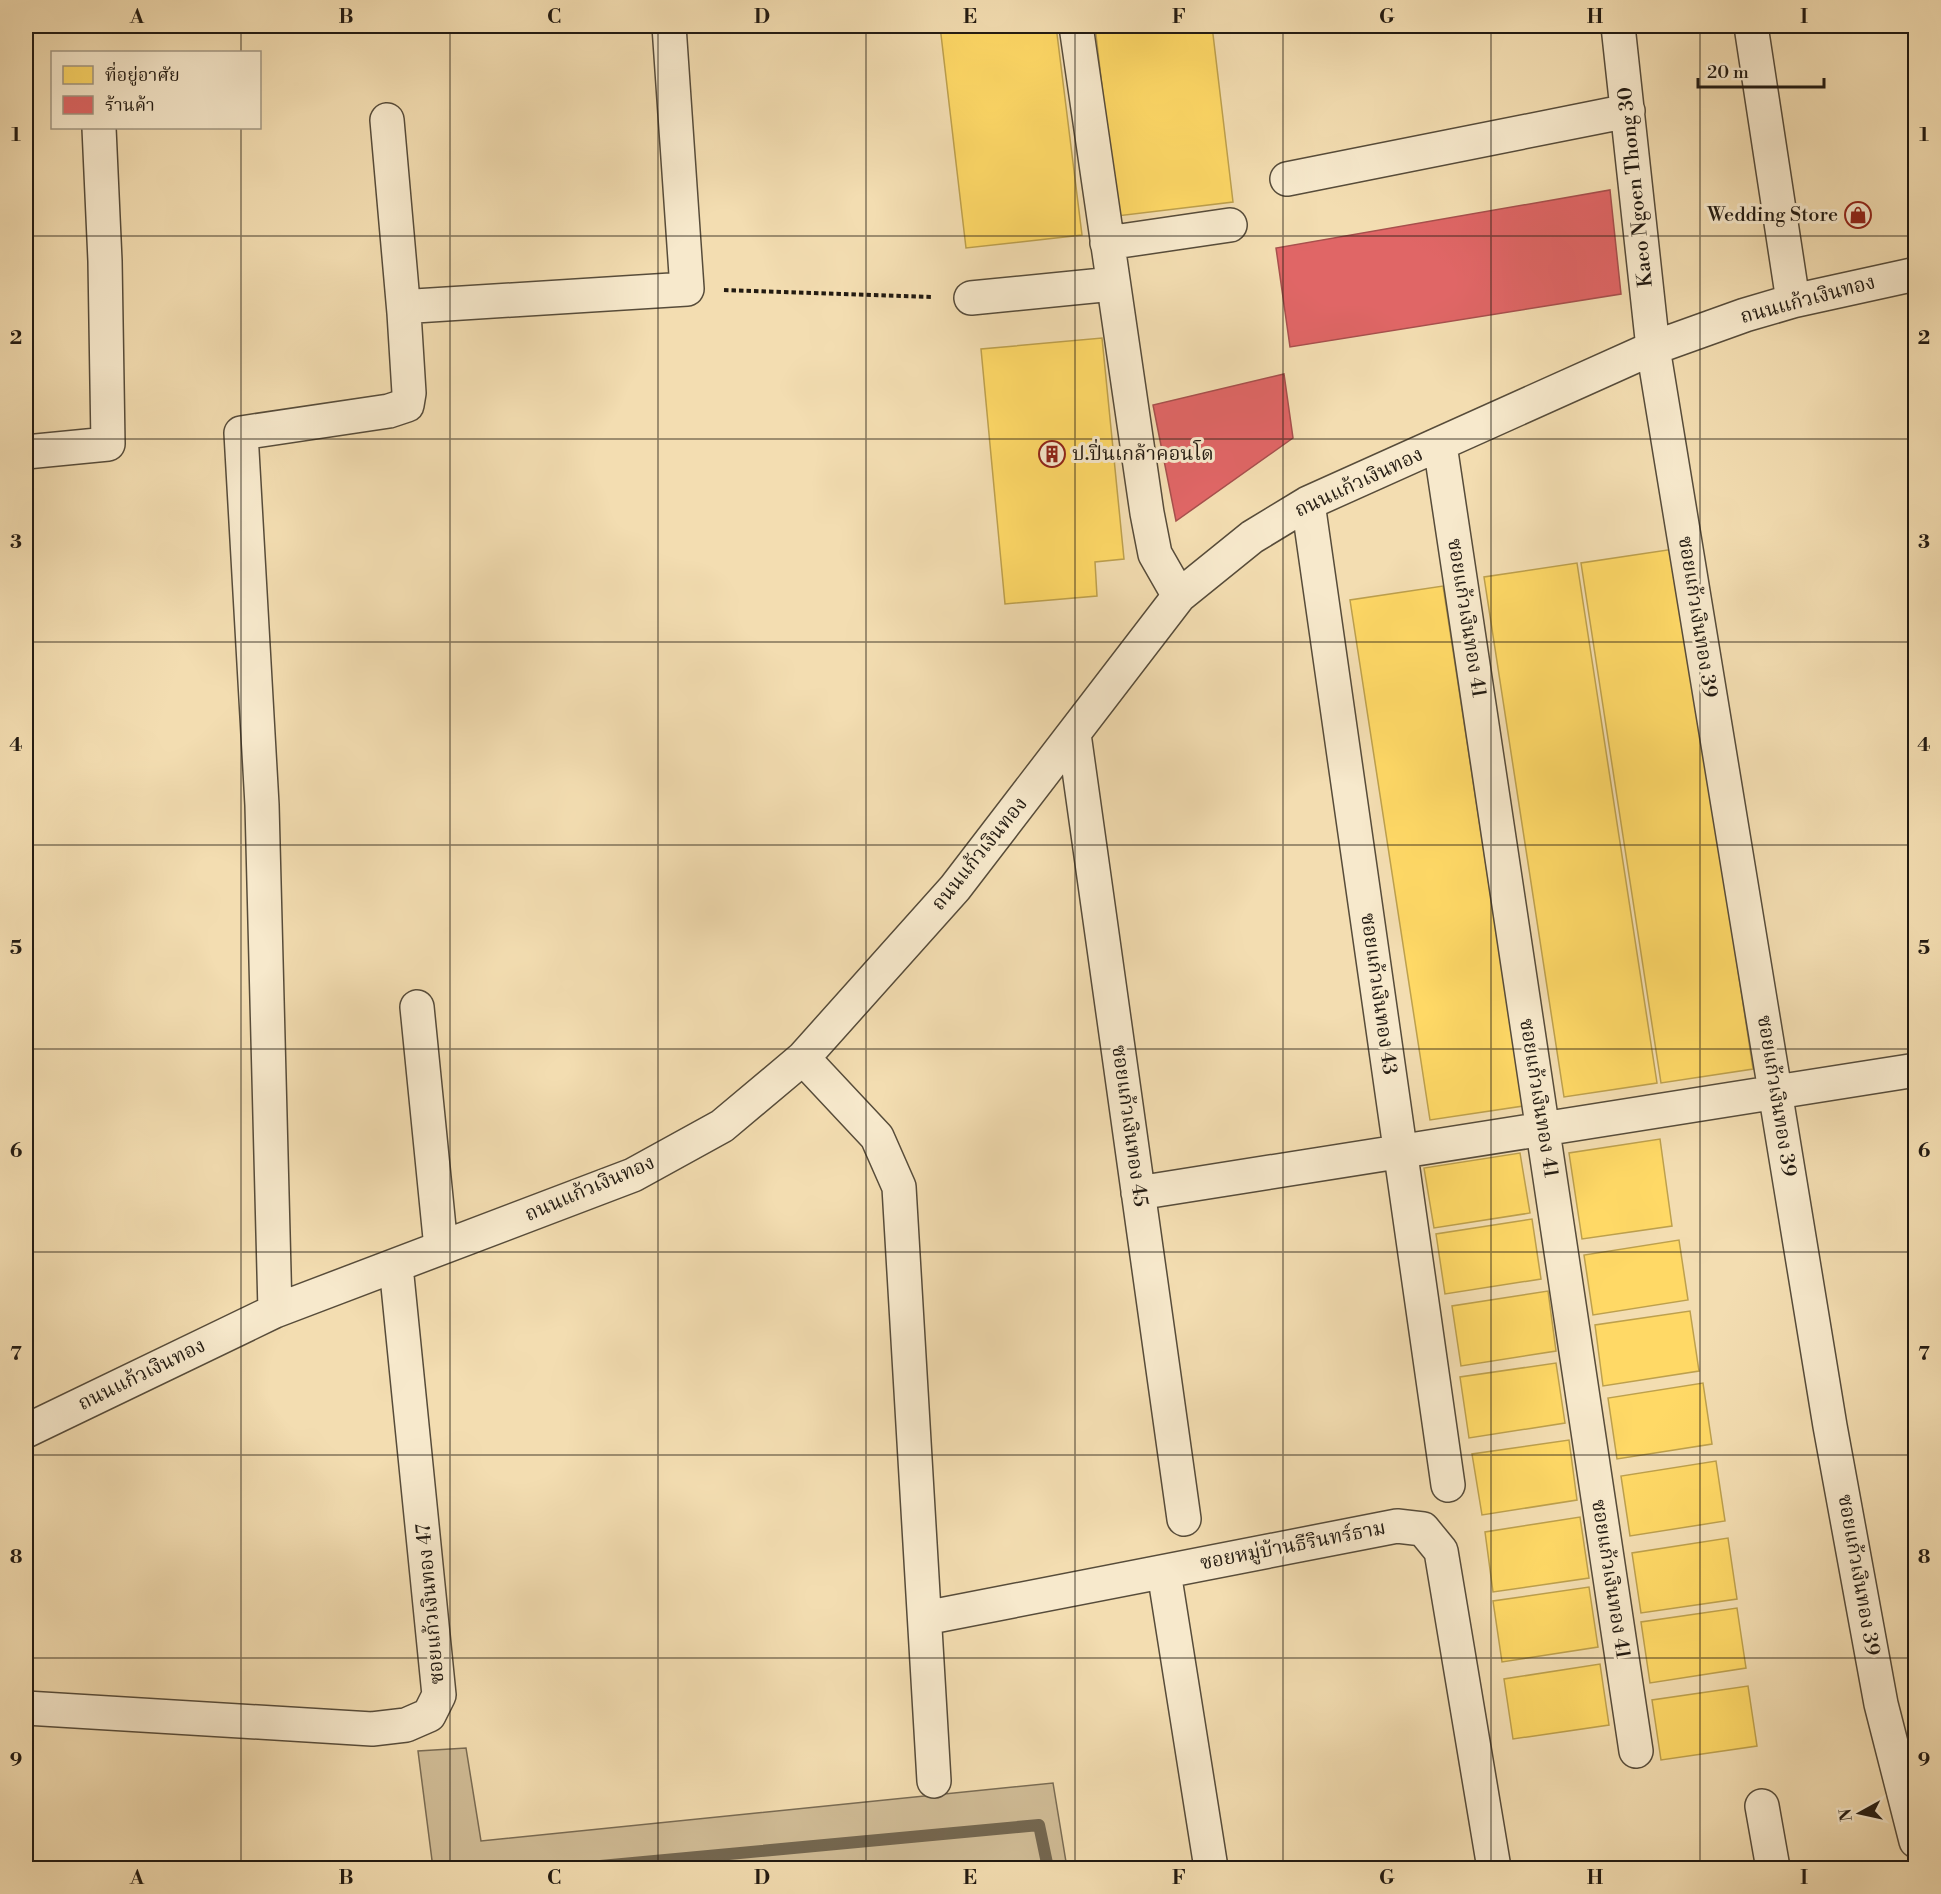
<svg xmlns="http://www.w3.org/2000/svg" width="1941" height="1894" font-family="'Libre Bodoni','Noto Serif Thai',serif">
	<rect width="100%" height="100%" fill="#f3ddb1"/>
	<filter id="stains"><feTurbulence type="fractalNoise" baseFrequency=".00333" numOctaves="4"/><feColorMatrix values="0 0 0 0 .2 0 0 0 0 .09 0 0 0 0 .02 0 0 0 .5 -.17"/></filter>
	<radialGradient id="worn" r=".72"><stop offset=".6" stop-color="#630" stop-opacity="0"/><stop offset="1" stop-color="#630" stop-opacity=".3"/></radialGradient>
	<path fill="#d0bc96" stroke="#7a6c54" stroke-width="1.5" d="M466 1748 481 1841 1053 1783 1067 1868H433L418 1751Z"/>
	<path fill="#ffd966" stroke="#bda04d" stroke-width="1.5" d="M940 26H1056L1082 235 966 248Z
		M1095 26H1212L1233 202 1117 216Z
		M1102 338 1124 559 1095 562 1097 596 1005 604 981 349Z
		M1674 549 1753 1069 1661 1083 1581 563Z
		M1577 563 1657 1083 1564 1097 1484 577Z
		M1443 586 1523 1106 1430 1120 1350 600Z
		M1660 1139 1672 1226 1582 1239 1569 1153Z
		M1520 1153 1530 1213 1434 1228 1424 1168Z
		M1532 1219 1541 1279 1445 1294 1436 1234Z
		M1679 1240 1688 1300 1593 1315 1584 1255Z
		M1548 1291 1556 1351 1461 1366 1452 1306Z
		M1690 1311 1699 1371 1603 1386 1595 1325Z
		M1556 1363 1565 1423 1469 1438 1460 1377Z
		M1703 1383 1712 1444 1617 1459 1608 1398Z
		M1569 1440 1577 1500 1482 1515 1472 1454Z
		M1716 1461 1725 1521 1630 1536 1621 1476Z
		M1580 1517 1589 1578 1493 1592 1485 1532Z
		M1728 1538 1737 1599 1641 1613 1632 1553Z
		M1589 1587 1598 1647 1502 1662 1493 1601Z
		M1737 1608 1746 1668 1650 1683 1641 1622Z
		M1600 1664 1609 1725 1513 1739 1504 1679Z
		M1748 1686 1757 1746 1661 1760 1652 1700Z"/>
	<path fill="#e06666" stroke="#a7504d" stroke-width="1.5" d="M1610 190 1621 294 1290 347 1276 248Z
		M1284 374 1293 438 1176 521 1153 405Z"/>
	<g fill="none" stroke-linecap="round" stroke-linejoin="round">
		<path stroke="#756851" stroke-width="12" d="M579 1868 1039 1825 1048 1868"/>
		<defs>
			<path id="minor" d="M1076 26 1147 513 1155 554 1179 596
				M1618 26 1653 348 1830 1426 1881 1704 1916 1841
				M1751 26 1793 301
				M1287 179 1628 111
				M1107 243 1230 225
				M971 298 1113 284
				M404 313 415 306 687 289 669 26
				M1440 445 1636 1751
				M26 452 108 444 105 261 99 128
				M1308 503 1448 1485
				M1074 734 1184 1519
				M417 1007 441 1248
				M803 1058 877 1137 899 1187 934 1781
				M1138 1193 1916 1070
				M275 1311 262 805 241 433 389 411 407 405 409 393 404 313 387 120
				M26 1431 275 1311 633 1175 722 1126 803 1058 955 888 1179 596 1252 537 1308 503 1653 348 1745 315 1793 301 1916 274
				M1164 1572 1211 1868
				M925 1618 1397 1526 1423 1529 1441 1551 1494 1868
				M26 1708 372 1729 406 1725 429 1715 439 1695 396 1266
				M1762 1806 1773 1868"/>
		</defs>
		<use href="#minor" stroke="#574c3a" stroke-width="36"/>
		<path stroke="#231b12" stroke-width="4" stroke-dasharray="4.5 3" stroke-linecap="butt" d="M724 290 933 297"/>
		<use href="#minor" stroke="#f7e9cc" stroke-width="33"/>
	</g>
	<path fill="none" stroke="#231b12" stroke-width="1.5" stroke-opacity="0.55" d="M241 26V52M450 26V1868M658 26V1868M866 26V1868M1075 26V1868M1283 26V1868M1491 26V1868M1700 26V1868M241 128V1868M26 236H1916M26 439H1916M26 642H1916M26 845H1916M26 1049H1916M26 1252H1916M26 1455H1916M26 1658H1916"/>
	<defs>
		<symbol id="shop-ring" viewBox="-11 -11 22 22"><circle r="9.5" fill="#f7e9cc" stroke="#8f2418" stroke-width="1.5"/><path d="M-5-2.5h2.3a2.7 3.5 0 0 1 5.4 0H5L5.5 6h-11ZM-1.5-2.5h3a1.5 2.3 0 0 0-3 0Z" fill="#8f2418"/></symbol>
		<symbol id="building-ring" viewBox="-11 -11 22 22"><circle r="9.5" fill="#f7e9cc" stroke="#8f2418" stroke-width="1.5"/><path d="M-4-6H4V6H1V3H-1V6H-4ZM-2.5-4.3h1.7v1.8h-1.7ZM.8-4.3h1.7v1.8H.8ZM-2.5-1h1.7V.8h-1.7ZM.8-1h1.7V.8H.8Z" fill="#8f2418"/></symbol>
	</defs>
	<g fill-rule="evenodd">
		<use href="#shop-ring" x="1843" y="200" width="30" height="30"/>
		<use href="#building-ring" x="1037" y="439" width="30" height="30"/>
	</g>
	<g text-anchor="middle" dominant-baseline="central" stroke-width="6" stroke-linejoin="round" paint-order="stroke">
		<g font-size="20" fill="#231b12" stroke="#f7e9cc">
			<text transform="translate(1636 187) rotate(-96)">Kaeo Ngoen Thong 30</text>
			<text transform="translate(1808 300) rotate(-15)">ถนนแก้วเงินทอง</text>
			<text transform="translate(1359 483) rotate(-25)">ถนนแก้วเงินทอง</text>
			<text transform="translate(1697 617) rotate(81)">ซอยแก้วเงินทอง 39</text>
			<text transform="translate(1466 618) rotate(81)">ซอยแก้วเงินทอง 41</text>
			<text transform="translate(980 854) rotate(-51)">ถนนแก้วเงินทอง</text>
			<text transform="translate(1378 994) rotate(82)">ซอยแก้วเงินทอง 43</text>
			<text transform="translate(1776 1096) rotate(81)">ซอยแก้วเงินทอง 39</text>
			<text transform="translate(1538 1098) rotate(81)">ซอยแก้วเงินทอง 41</text>
			<text transform="translate(1129 1126) rotate(82)">ซอยแก้วเงินทอง 45</text>
			<text transform="translate(590 1189) rotate(-23)">ถนนแก้วเงินทอง</text>
			<text transform="translate(142 1375) rotate(-26)">ถนนแก้วเงินทอง</text>
			<text transform="translate(1293 1546) rotate(-11)">ซอยหมู่บ้านธีรินทร์ธาม</text>
			<text transform="translate(1858 1575) rotate(80)">ซอยแก้วเงินทอง 39</text>
			<text transform="translate(1610 1579) rotate(81)">ซอยแก้วเงินทอง 41</text>
			<text transform="translate(431 1604) rotate(-95)">ซอยแก้วเงินทอง 47</text>
		</g>
		<g font-size="20" fill="#231b12" stroke="#f7e9cc" text-anchor="end">
			<text x="1838" y="215">Wedding Store</text>
			<text x="1072" y="454" text-anchor="start">ป.ปิ่นเกล้าคอนโด</text>
		</g>
	</g>
	<rect width="1941" height="1894" fill="none" stroke="#f3ddb1" stroke-width="66"/>
	<rect x="51" y="51" width="210" height="78" fill="#f7e9cc" stroke="#a29782" stroke-width="1.5"/>
	<rect x="63" y="66" width="30" height="18" fill="#ffd966" stroke="#a29782" stroke-width="1.5"/>
	<text x="105" y="81" font-size="18" fill="#231b12">ที่อยู่อาศัย</text>
	<rect x="63" y="96" width="30" height="18" fill="#e06666" stroke="#a29782" stroke-width="1.5"/>
	<text x="105" y="111" font-size="18" fill="#231b12">ร้านค้า</text>
	<g transform="translate(1860 1813) rotate(262)" stroke="#f7e9cc" stroke-width="4.5" paint-order="stroke">
	<path d="M0-4.5L10 22L0 15L-10 22Z" fill="#231b12"/>
	<text y="-9" font-size="16" font-weight="bold" text-anchor="middle" fill="#231b12">N</text>
	</g>
	<path d="M1698 78v9h126v-9" fill="none" stroke="#231b12" stroke-width="3"/>
	<text x="1707" y="78" font-size="18" fill="#231b12" stroke="#f7e9cc" stroke-width="4.5" paint-order="stroke">20 m</text>
	<rect x="33" y="33" width="1875" height="1828" fill="none" stroke="#231b12" stroke-width="2"/>
	<g font-size="20" text-anchor="middle" font-weight="bold" fill="#231b12">
		<text x="137" y="23">A</text>
		<text x="346" y="23">B</text>
		<text x="554" y="23">C</text>
		<text x="762" y="23">D</text>
		<text x="970" y="23">E</text>
		<text x="1179" y="23">F</text>
		<text x="1387" y="23">G</text>
		<text x="1595" y="23">H</text>
		<text x="1804" y="23">I</text>
		<text x="16" y="141">1</text>
		<text x="1924" y="141">1</text>
		<text x="16" y="344">2</text>
		<text x="1924" y="344">2</text>
		<text x="16" y="548">3</text>
		<text x="1924" y="548">3</text>
		<text x="16" y="751">4</text>
		<text x="1924" y="751">4</text>
		<text x="16" y="954">5</text>
		<text x="1924" y="954">5</text>
		<text x="16" y="1157">6</text>
		<text x="1924" y="1157">6</text>
		<text x="16" y="1360">7</text>
		<text x="1924" y="1360">7</text>
		<text x="16" y="1563">8</text>
		<text x="1924" y="1563">8</text>
		<text x="16" y="1766">9</text>
		<text x="1924" y="1766">9</text>
		<text x="137" y="1884">A</text>
		<text x="346" y="1884">B</text>
		<text x="554" y="1884">C</text>
		<text x="762" y="1884">D</text>
		<text x="970" y="1884">E</text>
		<text x="1179" y="1884">F</text>
		<text x="1387" y="1884">G</text>
		<text x="1595" y="1884">H</text>
		<text x="1804" y="1884">I</text>
	</g>
	<rect width="100%" height="100%" filter="url(#stains)"/>
	<rect width="100%" height="100%" fill="url(#worn)"/>
</svg>
